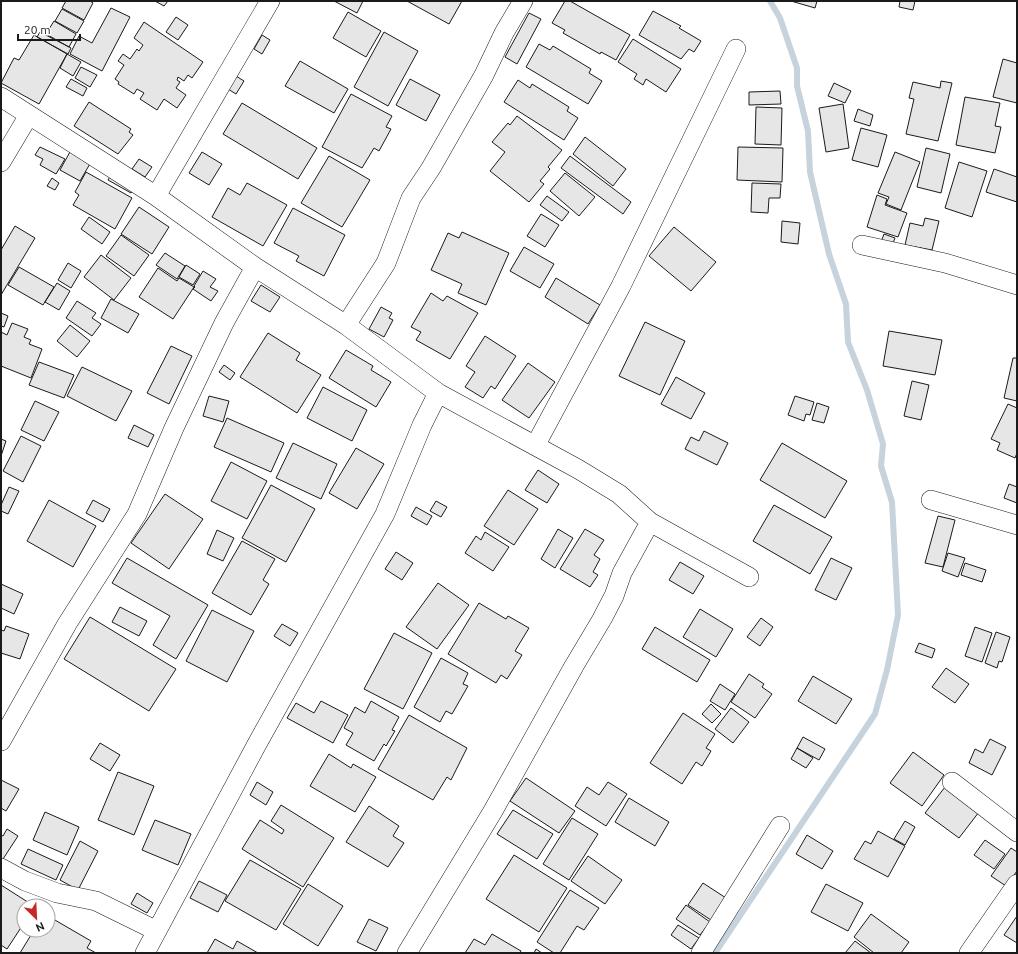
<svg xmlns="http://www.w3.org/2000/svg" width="1018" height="954" font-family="Ubuntu,sans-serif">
	<rect width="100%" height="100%" fill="#fff"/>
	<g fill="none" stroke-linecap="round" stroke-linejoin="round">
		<path stroke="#c6d2dc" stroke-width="6" d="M715 953 875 714 887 670 898 615 892 502 881 466 883 444 867 390 848 342 846 304 829 254 810 172 808 131 797 86V68L780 18 770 1"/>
	</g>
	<path fill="#e6e6e6" stroke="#1a1a1a" d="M66 1H90L93 3 84 20 62 8Z
		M155 1H168L164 6Z
		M334 1H363L357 13Z
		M407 1H462L449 24Z
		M565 1H570L630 35 616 60 601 52 600 54 563 33 565 30 552 23Z
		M791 1H817L815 8Z
		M900 1H915L913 10 899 7Z
		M111 8 130 17 102 71 70 54 79 36 92 43Z
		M62 9 84 21 77 33 55 21Z
		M653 11 681 26 679 28 701 41 694 52 689 49 681 59 639 35Z
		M348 12 381 31 366 57 333 38Z
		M529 13 541 19 517 64 505 57Z
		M176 17 188 25 178 40 166 32Z
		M54 21 76 34 69 47 46 34Z
		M144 22 203 62 192 78 188 75 184 81 178 77 177 80 180 82 176 88 186 95 177 108 164 99 157 110 140 99 144 93 137 89 134 94 118 84 119 82 115 79 124 65 118 61 123 54 130 59 137 49 139 51 143 45 134 38Z
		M40 32 71 48 68 54 37 37Z
		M384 32 418 51 388 106 354 87Z
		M34 35 67 54 39 104 1 83 14 58 19 60Z
		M262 35 270 40 262 54 254 49Z
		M633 39 681 69 666 92 646 79 643 85 634 79 637 74 618 62Z
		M539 44 550 50 553 46 591 69 589 73 602 81 588 104 526 67Z
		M67 54 81 62 73 76 60 68Z
		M1003 59 1017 63V103L993 97Z
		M300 61 348 89 334 113 285 86Z
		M81 67 97 75 90 87 75 78Z
		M236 76 244 81 236 94 228 89Z
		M71 79 87 88 83 96 66 87Z
		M410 79 440 95 426 121 396 105Z
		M518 80 530 88 532 84 569 107 567 111 578 118 564 140 504 102Z
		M941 81 952 83 938 141 906 134 914 99 909 98 913 82 940 88Z
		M834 83 851 91 845 103 828 96Z
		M780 91 781 104 749 105V92Z
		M351 94 392 116 386 127 391 129 379 151 374 148 362 168 322 147Z
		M965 97 1000 103 995 126 1001 127 995 153 956 145Z
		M89 102 131 129 129 132 133 135 118 154 74 126Z
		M242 103 317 148 298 179 223 134Z
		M843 104 849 148 826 152 819 108Z
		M756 107 782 108 781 145 755 144Z
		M858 109 873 115 870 126 854 121Z
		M517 116 562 150 548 167 550 169 540 181 544 184 529 202 490 171 505 152 492 142 508 123 510 125Z
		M861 128 887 135 878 167 852 160Z
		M585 137 626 169 613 186 573 154Z
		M40 147 65 159 56 174 40 165 43 159 35 155Z
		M738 147 783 148 782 182 737 180Z
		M926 148 950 154 941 193 917 187Z
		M71 150 91 162 80 181 60 170Z
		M202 152 222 164 209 185 189 173Z
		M895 152 920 162 901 210 886 204 889 197 878 193Z
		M329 156 370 180 342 227 301 203Z
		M570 156 631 202 623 214 561 168Z
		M139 159 152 167 145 177 132 169Z
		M959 162 987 171 972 217 945 208Z
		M994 169 1017 177V202L986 192Z
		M86 172 132 198 115 229 73 205 79 195 75 192Z
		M112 173 135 186 131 193 108 180Z
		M565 173 595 197 579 216 550 191Z
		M52 178 59 183 55 190 47 186Z
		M247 183 287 205 263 246 212 217 228 188 240 195Z
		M752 183 781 184 780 198H769L768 213 751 212Z
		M877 195 887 199 885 205 907 213 898 237 867 227Z
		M547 196 569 212 562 221 540 205Z
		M139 207 169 227 152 254 121 234Z
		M293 208 345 235 324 276 296 261 299 256 274 243Z
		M541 214 559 225 545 247 527 236Z
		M89 217 110 232 102 244 81 229Z
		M925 218 939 221 932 250 905 245 910 223 923 226Z
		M782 221 800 223 798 244 781 242Z
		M15 226 35 238 1 295V250Z
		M674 227 716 262 691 291 649 256Z
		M462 232 509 253 486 305 458 293 462 284 431 270 448 233 459 238Z
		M884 234 895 238 892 246 881 242Z
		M121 235 149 255 134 276 106 256Z
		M524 247 554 264 540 288 510 271Z
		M165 253 185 266 177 279 156 265Z
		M101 255 131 278 114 300 84 277Z
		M68 263 81 271 71 288 58 280Z
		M186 265 200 274 193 285 179 277Z
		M19 267 54 287 43 305 8 285Z
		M158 268 177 281 179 278 194 287 173 319 139 297Z
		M203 271 216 279 210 287 218 291 211 301 193 289 195 287 194 286Z
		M556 278 600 305 588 324 545 297Z
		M57 283 70 291 59 310 45 302Z
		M261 285 280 297 270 312 251 301Z
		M431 293 443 301 447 296 478 313 450 359 416 340 421 332 411 327Z
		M111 299 139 314 128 333 101 318Z
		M77 301 96 313 92 318 101 324 92 336 66 318Z
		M381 307 392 313 389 318 393 320 384 337 369 329Z
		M1 313 8 316 4 327 1 326Z
		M645 322 685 341 660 395 619 376Z
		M12 323 28 329 24 337 31 340 29 344 42 349 31 378 1 366V332L7 335Z
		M70 325 90 341 77 357 57 341Z
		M889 331 942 340 935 375 883 366Z
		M268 333 300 353 296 360 321 375 297 413 240 377Z
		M485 336 516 356 495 389 491 386 483 398 465 387 475 372 466 366Z
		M171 346 192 356 169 404 147 393Z
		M346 350 373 366 371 370 391 382 376 407 329 378Z
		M1013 358H1017V401L1004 398Z
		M39 362 74 375 64 398 29 385Z
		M528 363 555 382 529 418 502 400Z
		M224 365 235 373 230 380 219 372Z
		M82 367 132 391 116 421 67 396Z
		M676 377 705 393 691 419 661 404Z
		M912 381 929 385 921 420 904 416Z
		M323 387 367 410 352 441 307 418Z
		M209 396 229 401 223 422 203 416Z
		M795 396 814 402 810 415 806 414 804 421 788 415Z
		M35 401 59 412 44 441 21 430Z
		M817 403 829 407 824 423 812 420Z
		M1008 404 1017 408V453L1015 458 997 450 1000 443 991 439Z
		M227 418 284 443 271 472 214 447Z
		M134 425 154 435 148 447 128 438Z
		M704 431 728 443 717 465 685 449 691 437 699 441Z
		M21 436 41 446 23 482 3 471Z
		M1 439 6 441 1 456Z
		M293 443 337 464 321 499 276 478Z
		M782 443 847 481 825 518 760 480Z
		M356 448 384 464 357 509 329 493Z
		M231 462 267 481 247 519 211 501Z
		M538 470 559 484 547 503 525 490Z
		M1009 484 1017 487V503L1004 498Z
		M271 485 315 509 286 562 242 538Z
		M9 487 19 491 8 514 1 511V505Z
		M508 490 538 509 514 545 484 526Z
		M165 494 203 519 169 569 131 543Z
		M49 500 96 526 73 567 27 541Z
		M93 500 110 509 103 522 86 513Z
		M436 501 447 507 441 517 430 511Z
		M774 505 832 537 810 574 753 541Z
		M416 507 432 516 427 525 411 516Z
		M938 516 955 520 943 567 925 563Z
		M558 529 573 538 555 568 541 559Z
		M585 529 604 540 594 555 600 559 593 572 598 575 590 587 560 569Z
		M217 530 234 538 223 561 207 554Z
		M485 532 509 547 493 571 465 553 476 536 481 540Z
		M242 541 275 559 263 580 269 584 251 615 212 593Z
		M396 552 413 563 402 580 385 569Z
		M948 553 965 558 958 577 942 571Z
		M127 558 208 605 176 659 153 645 170 616 112 583Z
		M831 558 852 568 836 600 815 590Z
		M680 562 704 576 693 594 669 580Z
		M965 563 986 570 982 582 961 575Z
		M438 583 469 605 437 649 406 627Z
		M1 584 23 594 14 614 1 608Z
		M479 603 506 619 508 616 529 628 515 651 522 655 507 679 501 675 496 683 448 654Z
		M120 607 147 621 139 636 112 622Z
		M700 609 733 629 716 657 683 637Z
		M212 610 254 631 227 682 186 661Z
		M90 617 176 669 149 711 64 659Z
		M761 618 773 627 760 646 747 637Z
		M282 624 298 633 290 646 274 636Z
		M6 626 29 634 20 659 1 653V630L4 631Z
		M655 627 710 660 697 682 642 649Z
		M975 627 992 633 982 662 965 656Z
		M996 632 1010 637 1002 662 999 661 997 668 985 663Z
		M394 633 432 653 403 709 364 689Z
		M919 643 935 649 932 658 915 652Z
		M441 658 468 673 463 684 468 686 452 714 446 711 440 722 414 707Z
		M946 668 969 684 955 703 932 687Z
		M749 674 764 684 762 687 772 694 755 718 731 702Z
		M813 676 852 699 836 724 798 701Z
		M720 684 735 694 725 710 710 701Z
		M321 701 348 715 333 743 287 718 296 703 314 713Z
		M371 701 399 717 392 730 395 731 386 746 384 744 374 761 346 745 353 733 344 728 355 707 365 713Z
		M711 704 721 714 712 723 702 714Z
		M731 708 749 722 733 743 715 729Z
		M683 713 715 734 706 748 711 751 702 766 696 762 682 784 650 763Z
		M409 715 467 748 451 780 447 777 433 800 378 769Z
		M803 737 825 749 819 760 797 748Z
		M990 739 1006 747 992 775 969 763 975 749 983 753Z
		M100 743 120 755 110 771 90 759Z
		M797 748 813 758 806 768 791 759Z
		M913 752 944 775 922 806 890 783Z
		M329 754 351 768 353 764 376 777 355 812 310 786Z
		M118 772 154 786 134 835 98 820Z
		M526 778 575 811 559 833 510 801Z
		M1 780 19 789 6 811 1 808Z
		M257 782 273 792 266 805 250 795Z
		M608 782 627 794 606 826 575 806 587 787 599 795Z
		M945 787 979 812 959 838 925 813Z
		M629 798 669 822 655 846 615 822Z
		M281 805 334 838 303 887 242 849 260 820 282 834 284 830 271 821Z
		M369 806 399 826 393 836 404 843 388 867 346 842Z
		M513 810 553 834 537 859 497 834Z
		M45 812 79 827 67 855 33 840Z
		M572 818 598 834 569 880 543 864Z
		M155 820 191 834 178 865 142 850Z
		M905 821 915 827 905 845 894 839Z
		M7 829 18 836 3 859 1 858V835L3 836Z
		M878 831 905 846 888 877 854 859 865 841 871 844Z
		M807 835 833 851 822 869 796 854Z
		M985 840 1005 854 994 869 974 855Z
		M80 841 98 851 78 890 60 880Z
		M1011 848 1017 852V871L1006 886 991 876Z
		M28 849 63 865 56 880 21 864Z
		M514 855 567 888 539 932 486 899Z
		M588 856 622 880 605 904 571 881Z
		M250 860 301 889 276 930 225 901Z
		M199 881 227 895 218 912 190 898Z
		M703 883 726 898 711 920 688 905Z
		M308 884 343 906 318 946 283 924Z
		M826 884 863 903 848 931 811 912Z
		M1 885 34 906H24V923L7 949 1 945Z
		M570 890 599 908 584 930 577 926 560 953H554L537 942Z
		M137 893 153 903 147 913 131 904Z
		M686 905 710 922 700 935 676 919Z
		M871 914 909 942 901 953H874L854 937Z
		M48 916 91 941 87 948 96 953H20L34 930H48Z
		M1017 916V943L1004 935Z
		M369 919 388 928 376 951 357 942Z
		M678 925 699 938 691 949 671 935Z
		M492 934 521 951 520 953H465L474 939 485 945Z
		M215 939 233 949 237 941 258 953H207Z
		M855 941 871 953H845Z
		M536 949 542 953H534Z"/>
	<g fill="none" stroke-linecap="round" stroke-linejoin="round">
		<defs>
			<path id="minor" d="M1 97 156 196 255 267 346 325 438 393 578 469 619 494 650 522 749 577
				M1 162 29 115
				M156 196 270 1
				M862 245 945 263 1017 285
				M346 325 386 263 411 198 431 168 484 75 504 33 523 1
				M535 446 621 286 736 49
				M931 500 1017 525
				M1 741 67 624 137 514 174 428 224 323 255 267
				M952 782 1017 832
				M1 868 25 881 57 893 96 901 157 931
				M145 953 257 744 385 514 422 425 438 393
				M407 953 493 811 574 666 602 619 614 596 622 573 650 522
				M701 953 780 826
				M969 953 1017 884"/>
		</defs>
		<use href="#minor" stroke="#1a1a1a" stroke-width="20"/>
		<use href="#minor" stroke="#fff" stroke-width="19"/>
		<path stroke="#c62828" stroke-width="1" stroke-dasharray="14 3 2 3" stroke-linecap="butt" d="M1 3 3 1"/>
	</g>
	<rect width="1018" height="954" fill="none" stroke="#1a1a1a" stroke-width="4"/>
	<g transform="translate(36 918) rotate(156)"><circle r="19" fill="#ffffff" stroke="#a3a3a3"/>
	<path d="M0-3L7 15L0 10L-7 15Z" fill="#c62828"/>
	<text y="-6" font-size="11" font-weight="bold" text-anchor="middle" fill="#1a1a1a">N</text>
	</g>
	<path d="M18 34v6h62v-6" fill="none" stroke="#1a1a1a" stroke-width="2"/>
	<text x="24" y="34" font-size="12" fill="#1a1a1a" stroke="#ffffff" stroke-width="3" paint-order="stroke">20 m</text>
</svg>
